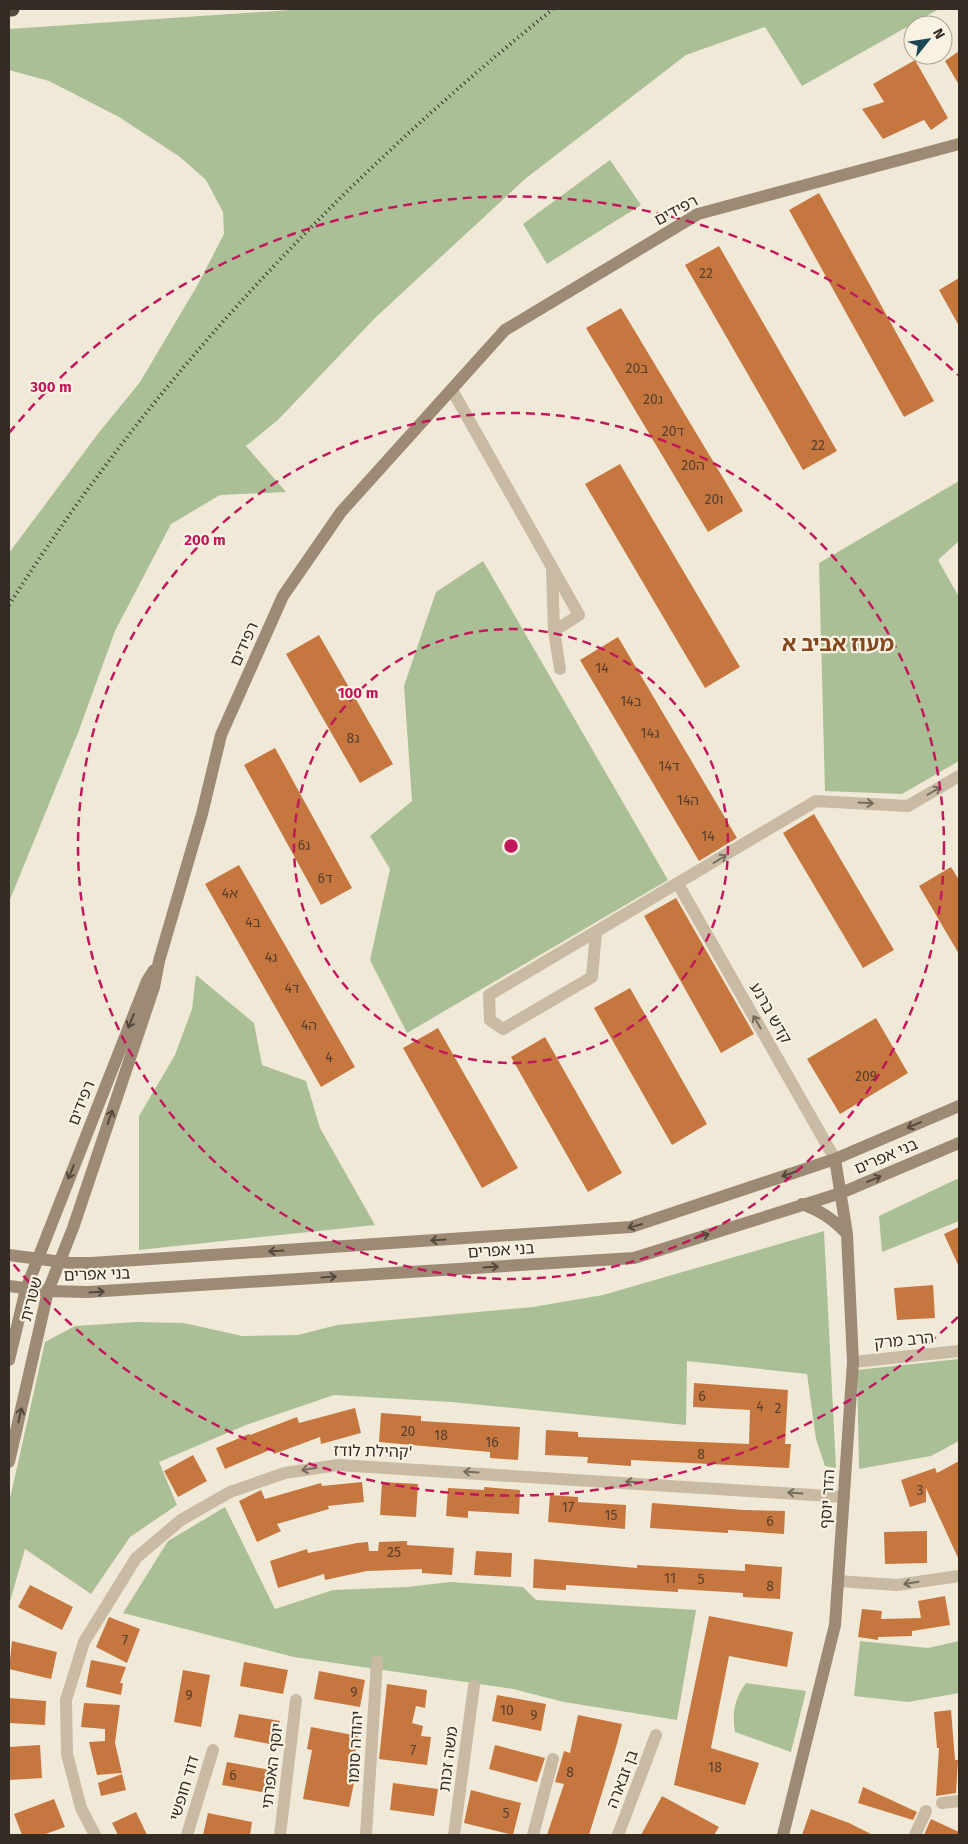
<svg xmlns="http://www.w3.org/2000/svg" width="968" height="1844" font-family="'Fira Sans','Noto Sans Hebrew',sans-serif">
	<rect width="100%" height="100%" fill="#f1e9d7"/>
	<path fill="#abbf97" d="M306 9H939L802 86 765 27 686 55 525 179 374 319 278 420 246 446 286 492 220 495 171 524 115 631 78 733 9 902V553L97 435 140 382 197 286 224 234 223 212 206 180 180 157 119 117 49 81 9 70V29Z
		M610 160 641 205 547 264 523 224Z
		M959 481V541L938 560 959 597V761L902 794 825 791 819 563Z
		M483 561 668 880 407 1033 370 960 390 869 370 836 412 801 404 686 436 592Z
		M196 975 254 1023 262 1065 306 1081 320 1128 375 1225 139 1250V1116L175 1055 192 1009Z
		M959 1178V1221L882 1252 879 1216Z
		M824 1231 836 1468 825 1466 816 1439 807 1374 687 1361 686 1425 451 1402 334 1395 246 1425 159 1462 177 1505 130 1537 91 1594 25 1549 9 1605V1503L45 1342 75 1326 136 1322 184 1323 242 1336 298 1335 337 1325 533 1307 603 1295Z
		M959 1359V1441L931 1456 859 1469 857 1370Z
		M225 1507 275 1609 333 1590 407 1587 450 1582 523 1587 536 1600 696 1610 677 1720 564 1702 513 1689 294 1657 123 1613 168 1541Z
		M860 1641 928 1648 959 1641V1693L908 1702 854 1696Z
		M746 1683 806 1691 791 1752 735 1732C732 1714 734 1699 746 1683Z"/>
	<path fill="#c6773f" d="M959 51V85L945 61Z
		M915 60 948 118 931 130 924 120 883 139 862 109 884 102 873 84Z
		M819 193 934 401 904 417 789 210Z
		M719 246 837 451 803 470 685 265Z
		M959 278V326L939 290Z
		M621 308 743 511 708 532 586 328Z
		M620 464 740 667 705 688 585 484Z
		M319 635 393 764 360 783 286 654Z
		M618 637 737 838 699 861 580 660Z
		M275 748 352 888 321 905 244 765Z
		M814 814 894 950 863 968 783 833Z
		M239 865 355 1067 321 1087 205 884Z
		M951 867 959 880V954L919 886Z
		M676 898 754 1034 721 1053 644 916Z
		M630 988 707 1124 672 1145 594 1008Z
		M876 1018 908 1073 840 1114 807 1059Z
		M438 1028 518 1168 482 1188 403 1048Z
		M545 1037 622 1173 588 1192 511 1057Z
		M959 1227V1267L944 1234Z
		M933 1285 935 1318 897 1320 894 1288Z
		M694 1383 788 1390 785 1444H791L789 1468 631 1460V1466L587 1463 588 1457 545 1455 546 1430 578 1432V1437L749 1444 750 1410 693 1407Z
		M355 1408 361 1433 321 1444 320 1437 274 1454 272 1449 225 1469 216 1448 249 1434 250 1435 297 1417 299 1423Z
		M381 1413 421 1416V1421L520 1427 518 1460 490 1458V1452L379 1442Z
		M193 1455 207 1481 178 1497 164 1471Z
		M959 1461V1560L926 1488V1502L910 1507 901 1480 935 1468 937 1473Z
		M362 1482 364 1502 328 1506 329 1509 277 1524 281 1531 257 1542 239 1501 261 1490 265 1499 321 1483 322 1486Z
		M382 1482 418 1484 416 1517 380 1515Z
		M484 1487 520 1490 519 1514 468 1511V1518L446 1516 448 1488 484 1490Z
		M550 1495 578 1497V1502L626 1505 625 1529 548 1522Z
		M652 1503 744 1510 785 1511 784 1534 728 1530V1533L650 1528Z
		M927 1531V1563L885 1564 884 1532Z
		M407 1541V1545L454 1548 452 1575 422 1573V1569L367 1571 325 1580 324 1574 278 1588 270 1561 307 1549 308 1553 357 1543 368 1542 369 1551H378L379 1542Z
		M476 1551 512 1553 511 1577 474 1575Z
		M534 1559 637 1568V1565L745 1571V1564L782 1567 780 1599 743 1597V1593L678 1589V1592L566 1585V1590L533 1588Z
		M30 1585 73 1607 62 1630 18 1607Z
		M945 1596 950 1625 912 1631V1636L878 1637V1640L858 1637 862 1609 882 1611 881 1619 921 1618 918 1601Z
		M709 1616 793 1632 787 1667 729 1656 711 1748 759 1763 745 1805 674 1785Z
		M109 1617 140 1629 127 1663 96 1647Z
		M12 1641 57 1652 51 1679 9 1669Z
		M91 1660 126 1667 120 1683H123L121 1695 86 1687Z
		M244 1662 288 1670 283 1694 240 1686Z
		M183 1670 210 1675 201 1727 174 1722Z
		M319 1671 365 1680 360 1707 314 1699Z
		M387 1684 427 1690 425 1708 416 1706 412 1723 423 1726 421 1736 431 1737 427 1765 379 1759Z
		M497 1695 546 1704 541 1731 492 1721Z
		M9 1698 46 1701 45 1725 9 1723Z
		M84 1703 120 1705 115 1743 122 1773 97 1775 89 1742 105 1741V1729L81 1727Z
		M951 1710 955 1760H958L956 1793 936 1796 939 1748H937L934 1712Z
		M239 1714 280 1721 275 1745 234 1737Z
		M578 1715 622 1724 617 1744 589 1835H547L564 1784 555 1782 564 1751 570 1753Z
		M311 1727 358 1736 351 1778H355L349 1807 303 1799 312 1750 307 1749Z
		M40 1745 42 1778 9 1780V1747Z
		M495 1745 545 1758 537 1782 489 1769Z
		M227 1762 271 1770 267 1793 222 1785Z
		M122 1774 126 1790 101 1796 98 1783Z
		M393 1783 438 1789 434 1816 390 1810Z
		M863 1787 917 1812 913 1820 858 1803Z
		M471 1790 521 1803 513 1835 464 1823Z
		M662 1796 719 1827 714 1835H641Z
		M54 1799 65 1827 43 1835H22L14 1814Z
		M811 1809 849 1823 873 1835H802Z
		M136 1812 147 1835H118L112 1823Z
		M208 1813 252 1822 250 1835H203Z
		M931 1819 959 1832V1835H924Z"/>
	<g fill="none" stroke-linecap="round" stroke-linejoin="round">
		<path stroke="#c8baa3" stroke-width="12" d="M452 390 579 615 554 631 552 569
			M554 631 560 669
			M678 884 835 1159
			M596 932 592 977 503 1029 490 1020 489 995 816 801 908 806 959 776
			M853 1362 959 1351
			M838 1581 897 1585 959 1576
			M942 1803 959 1801
			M95 1835 81 1808 67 1754 66 1700 84 1642 136 1558 181 1520 230 1492 285 1473 338 1465 844 1497
			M187 1835 213 1750
			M280 1835 296 1700
			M366 1835 377 1661
			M454 1835 474 1686
			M533 1835 553 1759
			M618 1835 656 1735
			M915 1835 926 1811"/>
		<path stroke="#9c8a75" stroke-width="12" d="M802 1204C821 1211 833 1219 847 1234
			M9 1255 70 1263H91L631 1227 835 1159 959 1106
			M9 1286 48 1291 88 1292 634 1258 841 1193 959 1143
			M9 1360 26 1289 147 981 154 970
			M9 1462 48 1291 73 1228 154 987 159 961 202 814 221 735 283 596 341 512 505 330 698 214 959 144
			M783 1835 835 1625 853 1362 847 1234 835 1159"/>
		<path stroke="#54483c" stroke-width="15" d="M9 9H12"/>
		<path stroke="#332c25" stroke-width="4" stroke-dasharray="1 4" stroke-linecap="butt" d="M9 605C154 376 343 178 553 9"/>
	</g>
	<defs><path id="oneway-shaft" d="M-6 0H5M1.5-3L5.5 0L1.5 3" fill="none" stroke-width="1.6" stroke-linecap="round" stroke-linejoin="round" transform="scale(1.25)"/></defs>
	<g stroke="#766c5e">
		<use href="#oneway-shaft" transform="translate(934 791) rotate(-30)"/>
		<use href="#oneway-shaft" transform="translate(866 803) rotate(3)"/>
		<use href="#oneway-shaft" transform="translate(720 859) rotate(-32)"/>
		<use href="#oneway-shaft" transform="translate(757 1022) rotate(-120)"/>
		<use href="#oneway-shaft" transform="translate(309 1469) rotate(171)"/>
		<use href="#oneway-shaft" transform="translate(471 1472) rotate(-176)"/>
		<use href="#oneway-shaft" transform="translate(633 1482) rotate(-176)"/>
		<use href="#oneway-shaft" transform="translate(795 1493) rotate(-176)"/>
		<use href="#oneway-shaft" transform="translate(911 1583) rotate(171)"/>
	</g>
	<g stroke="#52483d">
		<use href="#oneway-shaft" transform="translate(131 1021) rotate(112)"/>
		<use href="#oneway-shaft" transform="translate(110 1117) rotate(-71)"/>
		<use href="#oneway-shaft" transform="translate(914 1125) rotate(157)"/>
		<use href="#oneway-shaft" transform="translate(71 1172) rotate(112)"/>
		<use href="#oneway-shaft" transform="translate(789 1174) rotate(161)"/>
		<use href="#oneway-shaft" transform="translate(874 1179) rotate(-23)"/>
		<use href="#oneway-shaft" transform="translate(635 1226) rotate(165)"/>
		<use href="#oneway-shaft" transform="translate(702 1236) rotate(-18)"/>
		<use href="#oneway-shaft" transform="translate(438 1240) rotate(176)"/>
		<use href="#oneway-shaft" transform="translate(276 1251) rotate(176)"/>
		<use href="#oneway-shaft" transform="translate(491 1267) rotate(-4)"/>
		<use href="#oneway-shaft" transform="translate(329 1277) rotate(-4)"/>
		<use href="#oneway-shaft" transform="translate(97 1292) rotate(-4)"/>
		<use href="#oneway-shaft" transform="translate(20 1415) rotate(-77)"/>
	</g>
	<g fill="none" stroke="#c2185b" stroke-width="2.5" stroke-dasharray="9 6">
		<circle cx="511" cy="846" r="217"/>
		<circle cx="511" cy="846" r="433"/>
		<path d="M958 1317A650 650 0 0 1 9 1259M9 433A650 650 0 0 1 958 375"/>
	</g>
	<g text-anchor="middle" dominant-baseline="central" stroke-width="4.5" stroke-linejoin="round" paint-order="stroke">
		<g font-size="14" fill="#583f2c">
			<text x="706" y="273">22</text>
			<text x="637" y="368">20ב</text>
			<text x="653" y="399">20ג</text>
			<text x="673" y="431">20ד</text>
			<text x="818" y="445">22</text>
			<text x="693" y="465">20ה</text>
			<text x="714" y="499">20ו</text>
			<text x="602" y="668">14</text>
			<text x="631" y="701">14ב</text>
			<text x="650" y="733">14ג</text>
			<text x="353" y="738">8ג</text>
			<text x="669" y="766">14ד</text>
			<text x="688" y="800">14ה</text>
			<text x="708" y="836">14</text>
			<text x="304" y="845">6ג</text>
			<text x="325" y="878">6ד</text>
			<text x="230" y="893">4א</text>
			<text x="253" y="922">4ב</text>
			<text x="271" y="957">4ג</text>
			<text x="292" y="988">4ד</text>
			<text x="309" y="1025">4ה</text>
			<text x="329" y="1057">4</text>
			<text x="866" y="1076">209</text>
			<text x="702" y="1396">6</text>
			<text x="760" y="1406">4</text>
			<text x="778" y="1408">2</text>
			<text x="408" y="1431">20</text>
			<text x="441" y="1435">18</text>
			<text x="492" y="1442">16</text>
			<text x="701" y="1454">8</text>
			<text x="920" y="1490">3</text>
			<text x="568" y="1507">17</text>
			<text x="611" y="1515">15</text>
			<text x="770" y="1521">6</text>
			<text x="394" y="1552">25</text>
			<text x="670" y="1578">11</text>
			<text x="701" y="1579">5</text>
			<text x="770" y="1586">8</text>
			<text x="125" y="1640">7</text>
			<text x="354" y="1692">9</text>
			<text x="189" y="1695">9</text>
			<text x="507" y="1710">10</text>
			<text x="534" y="1715">9</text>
			<text x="413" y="1750">7</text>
			<text x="715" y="1767">18</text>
			<text x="570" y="1772">8</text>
			<text x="233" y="1775">6</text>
			<text x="506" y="1813">5</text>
		</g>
		<g font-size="16" fill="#332c25" stroke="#f9f2e3">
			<text transform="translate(676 210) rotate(-28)">רפידים</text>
			<text transform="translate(244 644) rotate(-66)">רפידים</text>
			<text transform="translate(771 1013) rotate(60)">קדש ברנע</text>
			<text transform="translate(81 1103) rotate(-68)">רפידים</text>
			<text transform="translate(886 1156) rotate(-23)">בני אפרים</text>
			<text transform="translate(501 1250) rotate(-4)">בני אפרים</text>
			<text transform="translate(97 1274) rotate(-2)">בני אפרים</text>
			<text transform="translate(31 1299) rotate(-75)">שטרית</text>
			<text transform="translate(904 1340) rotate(-6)">הרב מרק</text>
			<text transform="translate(373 1451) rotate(1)">קהילת לודז'</text>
			<text transform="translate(827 1499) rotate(-86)">הדר יוסף</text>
			<text transform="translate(355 1747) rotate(-87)">יהודה סומו</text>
			<text transform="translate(448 1759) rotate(-83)">משה זכות</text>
			<text transform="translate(272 1766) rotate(-83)">יוסף האפרתי</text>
			<text transform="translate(622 1779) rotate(-69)">בן זבארה</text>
			<text transform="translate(184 1788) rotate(-73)">דוד חופשי</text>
		</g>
		<g font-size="21" font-weight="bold" fill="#82471e" stroke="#f9f2e3">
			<text x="838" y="644">מעוז אביב א</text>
		</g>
	</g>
	<circle cx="511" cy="846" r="8" fill="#c2185b" stroke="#f9f2e3" stroke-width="2.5"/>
	<g font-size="15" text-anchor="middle" font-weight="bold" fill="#c2185b" stroke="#f9f2e3" stroke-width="4.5" stroke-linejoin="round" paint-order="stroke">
		<text x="51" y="392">300 m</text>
		<text x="205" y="545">200 m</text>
		<text x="358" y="698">100 m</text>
	</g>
	<rect width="968" height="1844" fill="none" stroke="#332c25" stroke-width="20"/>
	<g transform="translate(928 40) rotate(60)"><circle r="24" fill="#f9f2e3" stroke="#aaa397"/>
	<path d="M0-4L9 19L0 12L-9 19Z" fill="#1b4654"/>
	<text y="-8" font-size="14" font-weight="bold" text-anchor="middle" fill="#332c25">N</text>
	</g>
</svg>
